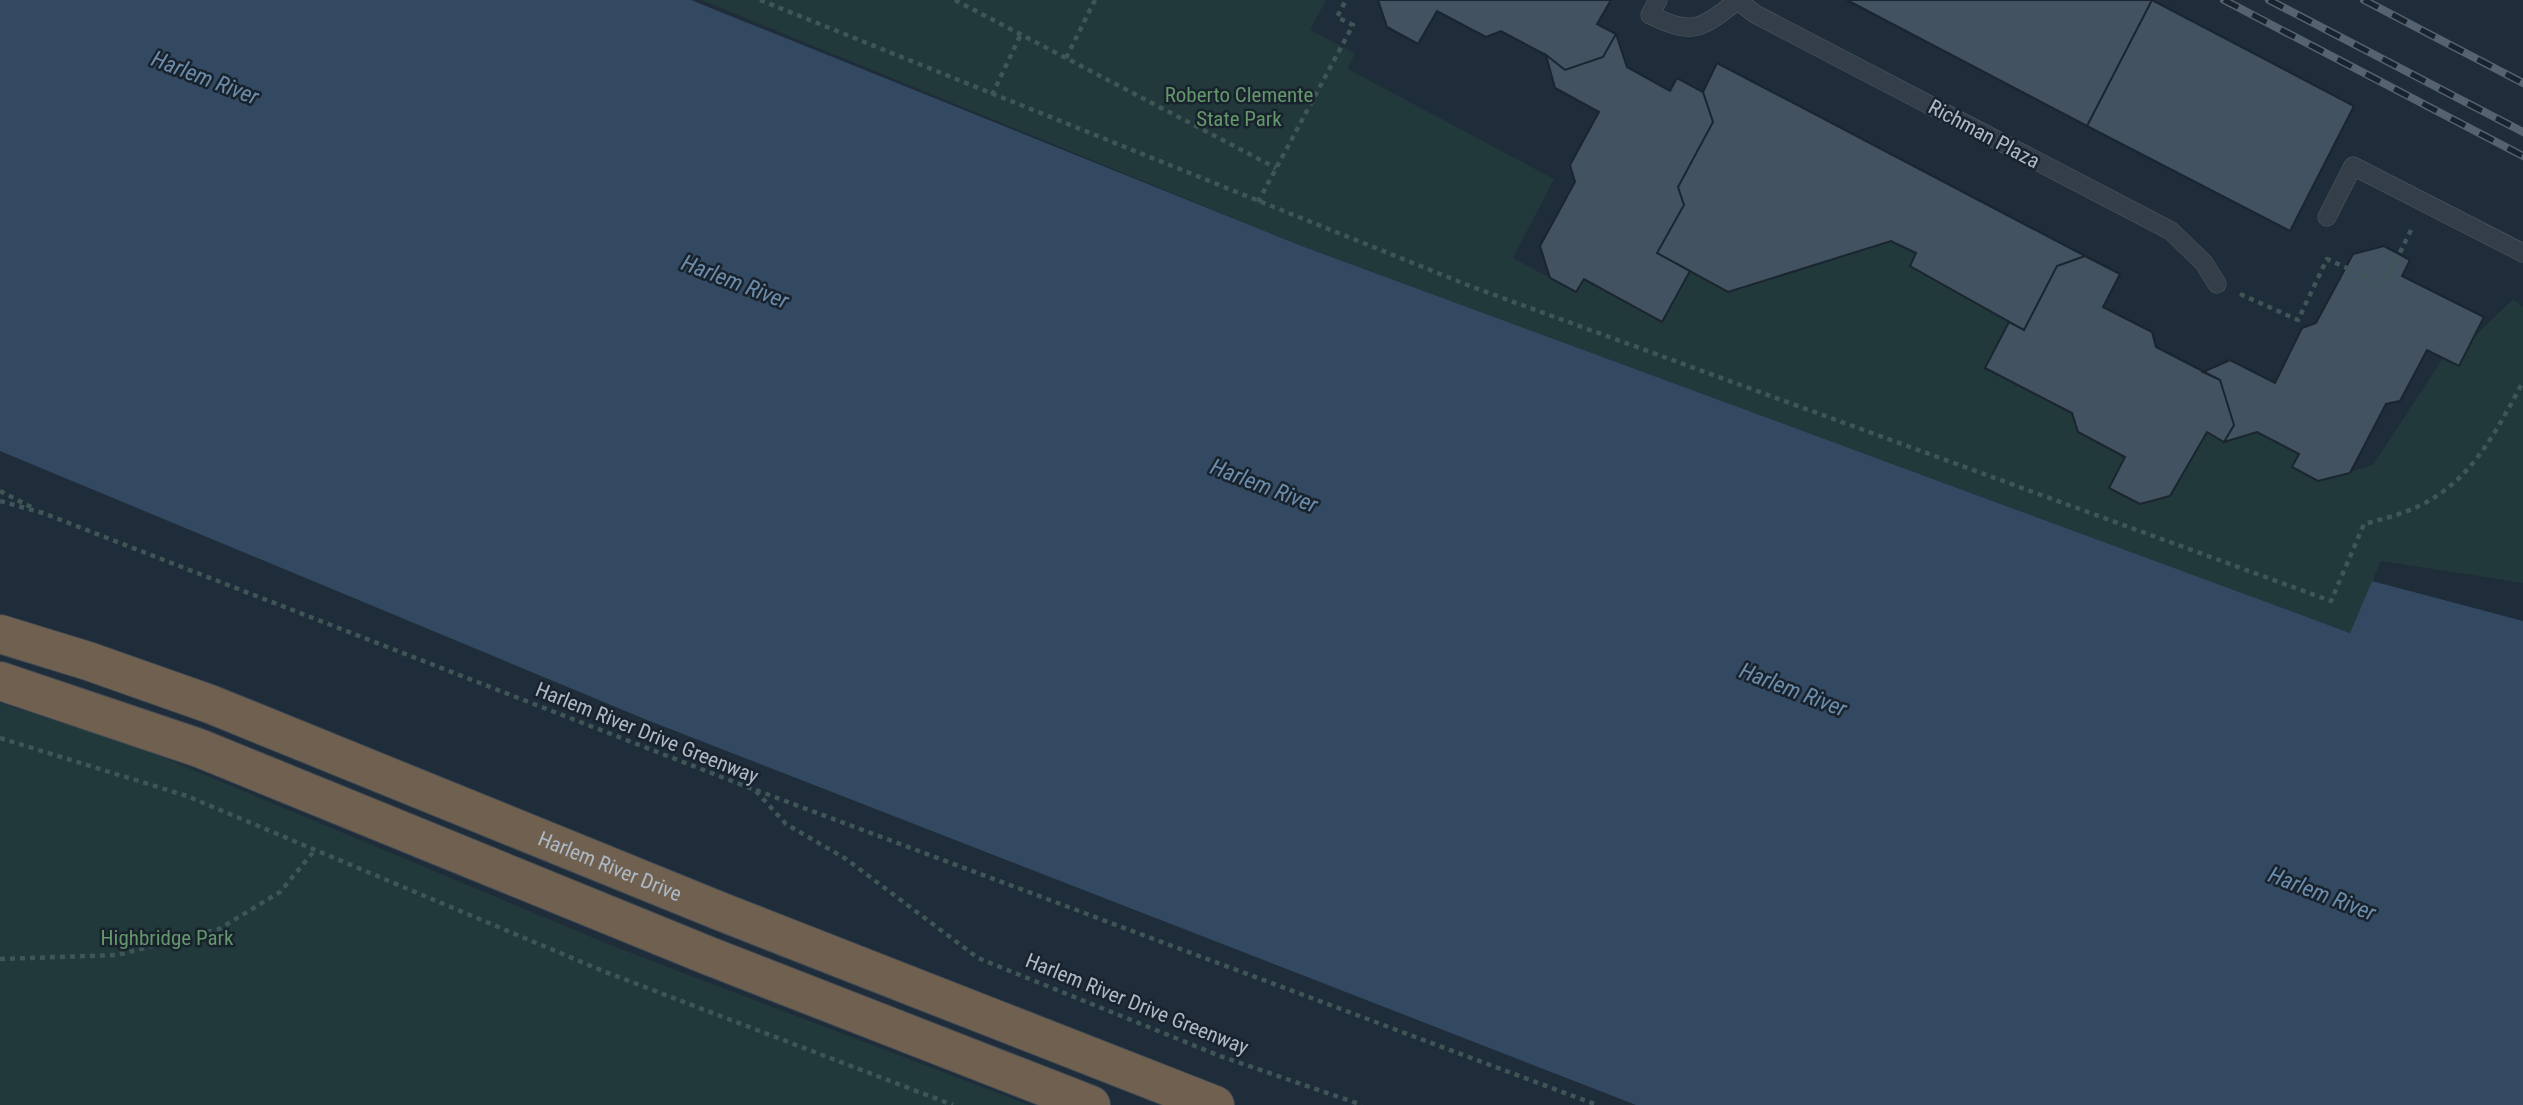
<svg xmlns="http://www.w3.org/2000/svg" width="2523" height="1105" font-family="'Roboto Condensed',sans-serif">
	<rect width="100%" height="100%" fill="#1f2c39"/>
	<path fill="#21393a" d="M701 0H1326L1310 30 1355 53 1348 69 1554 179 1513 258 1576 292 1584 279 1662 321 1690 271 1728 292 1891 241 1916 253 1910 266 2009 322 1986 368 2072 413 2078 432 2125 457 2109 488 2140 504 2170 496 2207 432 2224 442 2257 432 2299 454 2292 467 2318 481 2373 465 2443 358 2459 366 2473 338 2513 299 2523 307V583L2381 561 2350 633 1299 245Z
		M0 703 141 748 608 944 1029 1105H0Z"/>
	<path fill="#324961" d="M0 0H691L1299 245 2350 633 2372 581 2523 621V1105H1636L647 720 0 451Z"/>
	<path fill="#425261" stroke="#1b2530" stroke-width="2" d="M1378 0H1611L1597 24 1616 34 1603 57 1565 70 1546 55 1501 31 1486 37 1437 11 1418 44 1387 27Z
		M1847 0H2152L2087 126Z
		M2152 0 2354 106 2290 231 2087 126Z
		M1616 34 1627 67 1670 91 1677 78 1703 92 1713 122 1678 187 1684 205 1657 253 1690 271 1662 322 1584 279 1576 292 1550 278 1540 246 1575 182 1570 165 1599 112 1555 88 1546 55 1565 70 1603 57Z
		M1717 63 2085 256 2057 266 2024 330 1910 266 1916 253 1891 241 1728 292 1657 253 1684 205 1678 187 1713 122 1703 92Z
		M2384 246 2410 260 2402 276 2484 317 2459 366 2427 350 2400 401 2386 404 2350 473 2318 481 2292 467 2299 454 2257 432 2224 442 2234 425 2220 380 2203 372 2230 360 2275 383 2302 328 2316 323 2353 254Z
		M2085 256 2120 274 2103 307 2152 332 2156 347 2220 380 2234 425 2224 442 2207 432 2170 496 2140 504 2109 488 2125 457 2078 432 2072 413 1985 368 2009 322 2024 330 2057 266Z"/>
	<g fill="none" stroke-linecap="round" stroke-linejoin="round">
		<defs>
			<path id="lane" d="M1658 0 1650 15C1694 36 1701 29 1738 0
				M1737 0 1755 14 2171 231 2204 263 2217 284
				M2327 217 2353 166 2523 253"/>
			<g id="highway">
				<path id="s1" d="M0 634 88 661 210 704 722 912 1215 1105"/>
				<path d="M0 681 199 748 709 956 1091 1105"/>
			</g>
		</defs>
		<use href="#lane" stroke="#505c67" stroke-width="19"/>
		<use href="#highway" stroke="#3e4954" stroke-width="40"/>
		<path stroke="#3f5657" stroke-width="4.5" stroke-dasharray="5 5" stroke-linecap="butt" d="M760 0 1470 286 2331 601 2364 524C2383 519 2403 514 2421 505 2473 479 2496 431 2523 382
			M955 0 1276 168
			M1066 58 1095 0
			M992 95 1021 34
			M1258 202 1353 25 1337 17 1346 0
			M2240 294 2298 320 2327 259 2384 285 2412 228
			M0 491 33 508
			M0 501 43 513 755 790 786 824 846 859 978 958 1220 1056 1362 1105
			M0 738 187 796 603 971 953 1105
			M756 790 1597 1105
			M0 959 117 955 219 929 280 892 315 850"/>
		<use href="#lane" stroke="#333e49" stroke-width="18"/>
		<use href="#highway" stroke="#6f6050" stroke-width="38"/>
		<defs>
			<path id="rail" d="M2224 0 2523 156
				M2269 0 2523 132
				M2364 0 2523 83"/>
		</defs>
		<use href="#rail" stroke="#556270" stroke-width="8"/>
		<use href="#rail" stroke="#19232d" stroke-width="5" stroke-dasharray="16" stroke-linecap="butt"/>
	</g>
	<g text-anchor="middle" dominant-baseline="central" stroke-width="5" stroke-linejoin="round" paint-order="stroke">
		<g font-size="21" fill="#64976b" stroke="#19232d">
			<text x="1239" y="95">Roberto Clemente<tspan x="1239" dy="24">State Park</tspan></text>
			<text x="167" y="938">Highbridge Park</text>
		</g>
		<g font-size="21" fill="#adb9c6" stroke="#19232d">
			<text transform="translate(1984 134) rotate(28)">Richman Plaza</text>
			<text transform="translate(647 733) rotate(22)">Harlem River Drive Greenway</text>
			<text stroke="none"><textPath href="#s1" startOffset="653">Harlem River Drive</textPath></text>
			<text transform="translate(1137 1004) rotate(22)">Harlem River Drive Greenway</text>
		</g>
		<g font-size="23" font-style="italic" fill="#6c8cab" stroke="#19232d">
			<text transform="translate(205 78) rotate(21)">Harlem River</text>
			<text transform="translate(735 282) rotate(21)">Harlem River</text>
			<text transform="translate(1264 486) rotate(21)">Harlem River</text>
			<text transform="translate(1793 690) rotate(21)">Harlem River</text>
			<text transform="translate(2322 894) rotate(21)">Harlem River</text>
		</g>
	</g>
</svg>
